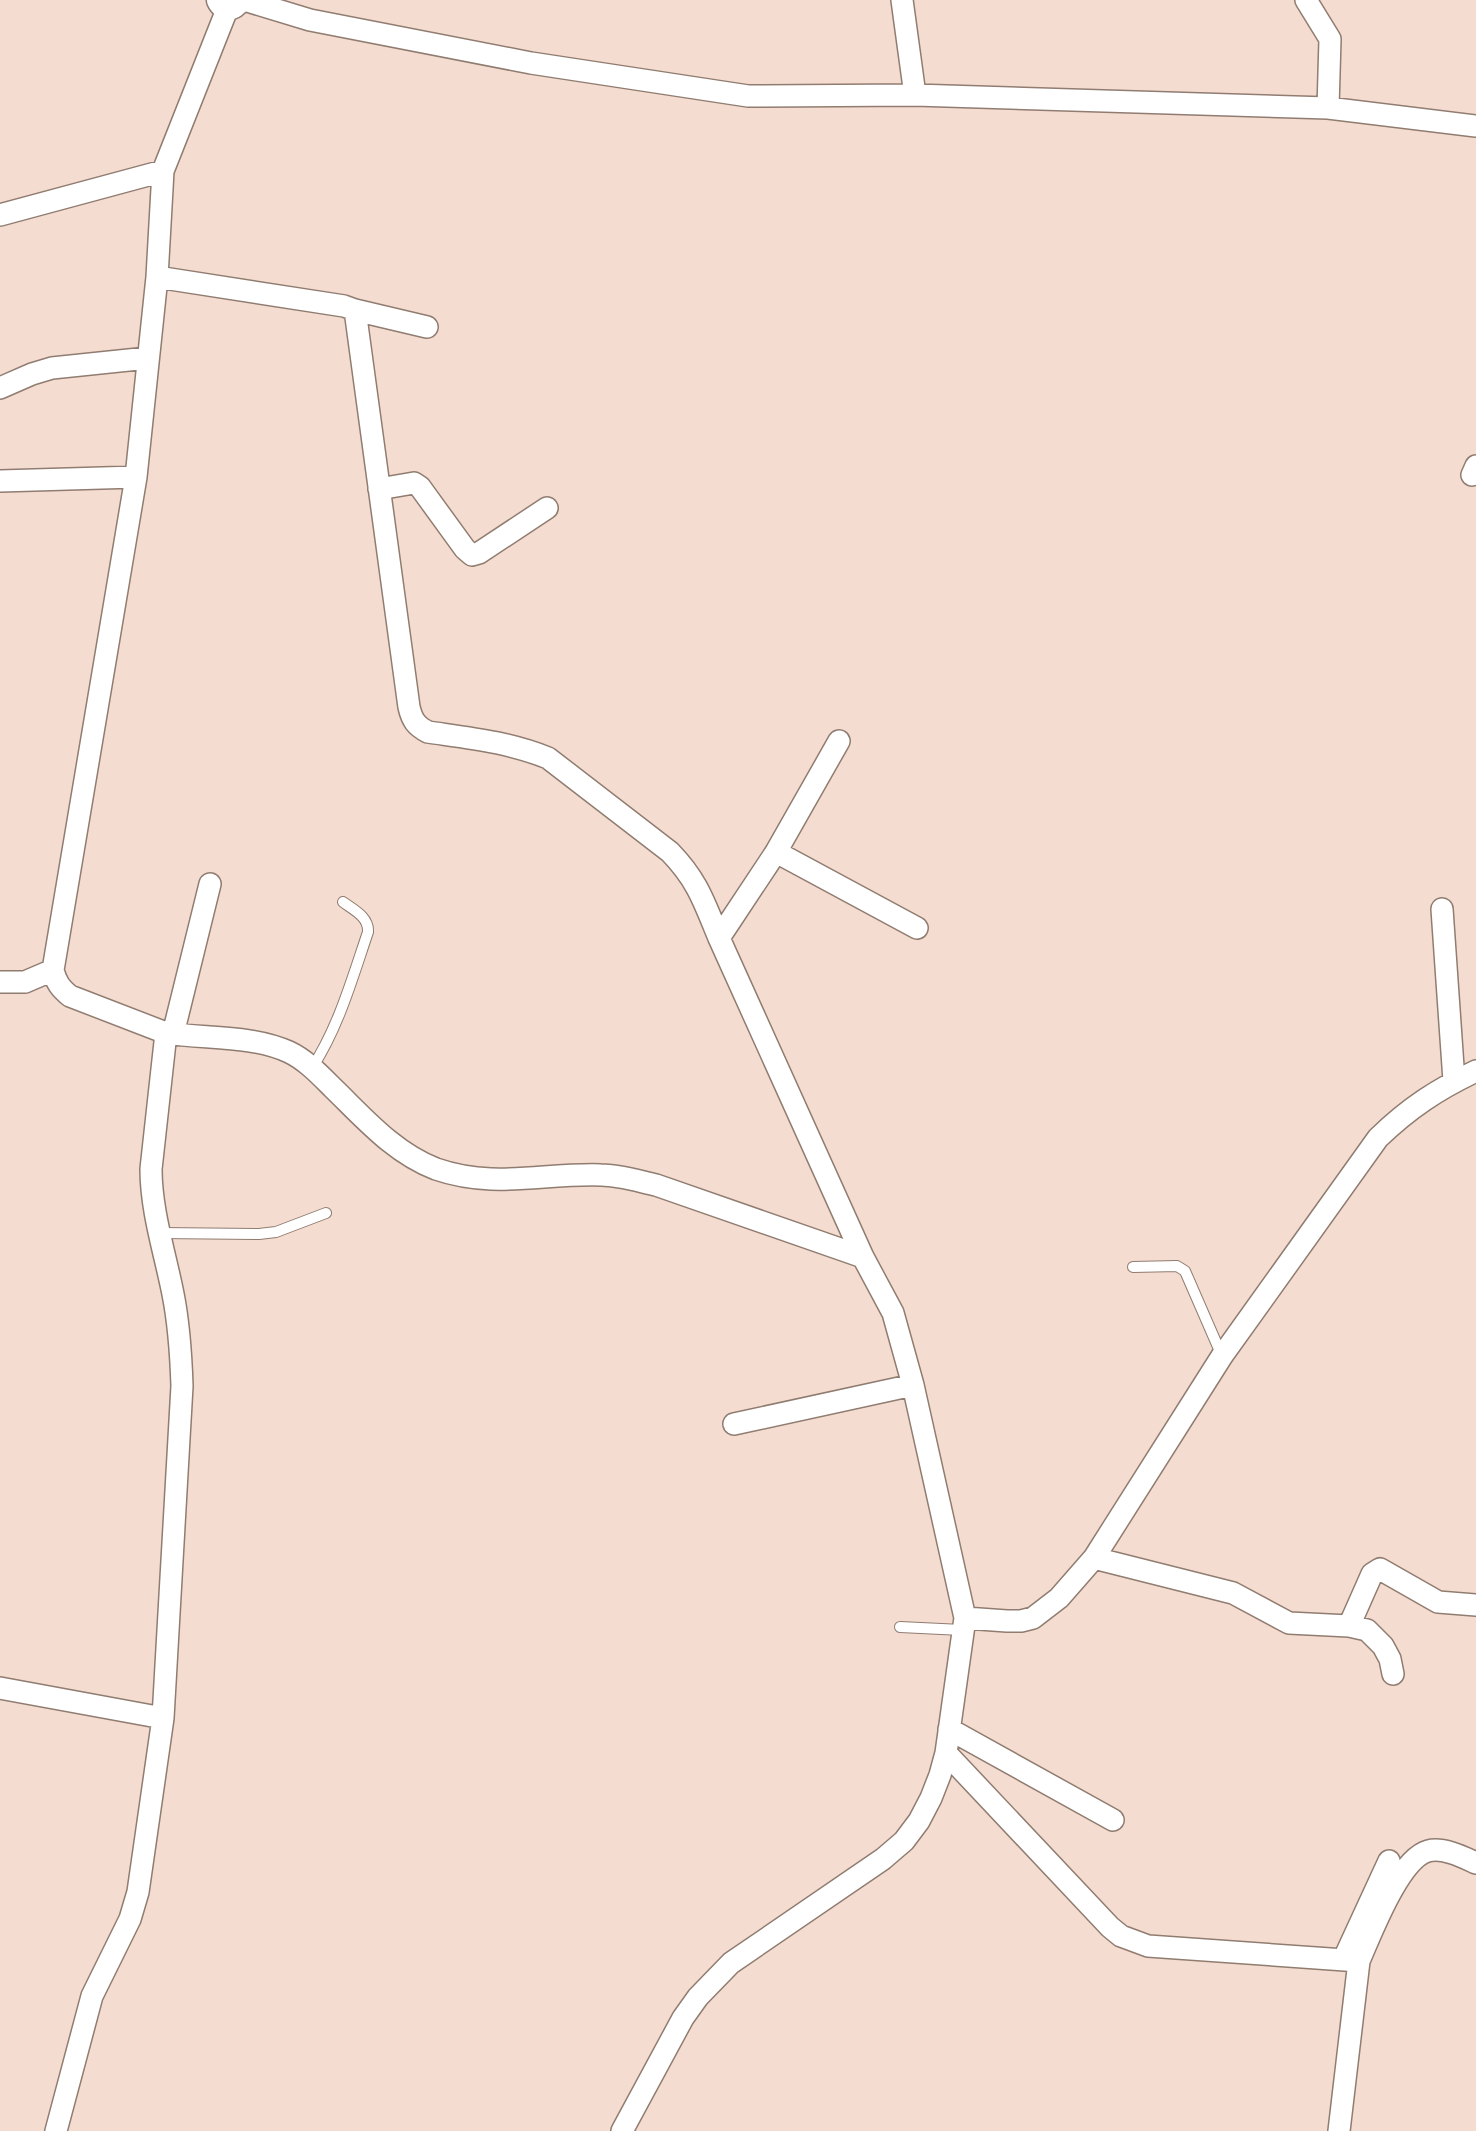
<svg xmlns="http://www.w3.org/2000/svg" width="1476" height="2131" font-family="'Noto Sans',sans-serif">
	<rect width="100%" height="100%" fill="#f4ddd0"/>
	<g fill="none" stroke-linecap="round" stroke-linejoin="round">
		<defs>
			<path id="service" d="M312 1068C339 1026 352 979 368 932 369 917 354 910 343 902
				M160 1233 259 1234 276 1232 326 1213
				M1133 1267 1177 1266 1185 1271 1222 1356
				M900 1627 962 1630"/>
			<path id="minor" d="M244 0 310 20 531 63 748 96 915 95 1328 108 1476 126
				M902 0 915 95
				M1306 0 1330 39 1328 108
				M0 215 163 171
				M157 277 344 306 355 310 409 707C412 720 416 726 428 732 469 738 509 742 548 758L670 852C698 881 704 902 719 938L863 1257 893 1313 913 1385 965 1618 946 1753 940 1775 931 1798 919 1821 904 1841 883 1859 731 1963 698 1997 683 2018 622 2131
				M355 310 427 327
				M0 388 32 374 52 368 148 358
				M1472 475 1476 466
				M0 481 136 477
				M379 489 414 483 420 487 465 549 472 555 479 553 547 508
				M776 852 917 928
				M1442 909 1454 1081
				M719 938 776 852 839 741
				M53 970C56 982 60 988 70 996L166 1033 151 1169C151 1211 165 1253 173 1294 179 1324 181 1355 182 1386L163 1718 138 1892 130 1919 92 1996 56 2131
				M0 982H25L53 970 136 477 157 277 163 171 228 7
				M166 1033C206 1039 252 1035 289 1052 306 1060 320 1075 333 1088 364 1118 394 1153 436 1169 494 1189 542 1173 601 1175 619 1175 638 1181 656 1185L863 1257
				M173 1034 210 884
				M734 1424 913 1385
				M1094 1558 1233 1593 1289 1623 1349 1626 1367 1630 1383 1646 1390 1659 1393 1674
				M965 1618 1007 1621H1021L1033 1618 1059 1598 1094 1558 1222 1356 1378 1138C1409 1108 1438 1089 1476 1071
				M1349 1626 1372 1574 1380 1569 1438 1602 1476 1605
				M0 1688 163 1718
				M949 1729 1113 1820
				M946 1753 1110 1927 1121 1936 1148 1946 1359 1961 1339 2131
				M1347 1952 1389 1861
				M1359 1961C1371 1934 1399 1859 1428 1851 1443 1847 1463 1857 1476 1863"/>
			<path id="tertiary" d="M220 0C224 9 234 8 238 0"/>
		</defs>
		<use href="#service" stroke="#907c70" stroke-width="12"/>
		<use href="#minor" stroke="#907c70" stroke-width="24"/>
		<use href="#tertiary" stroke="#907c70" stroke-width="29"/>
		<use href="#service" stroke="#fff" stroke-width="10"/>
		<use href="#minor" stroke="#fff" stroke-width="21"/>
		<use href="#tertiary" stroke="#fff" stroke-width="26"/>
	</g>
</svg>
